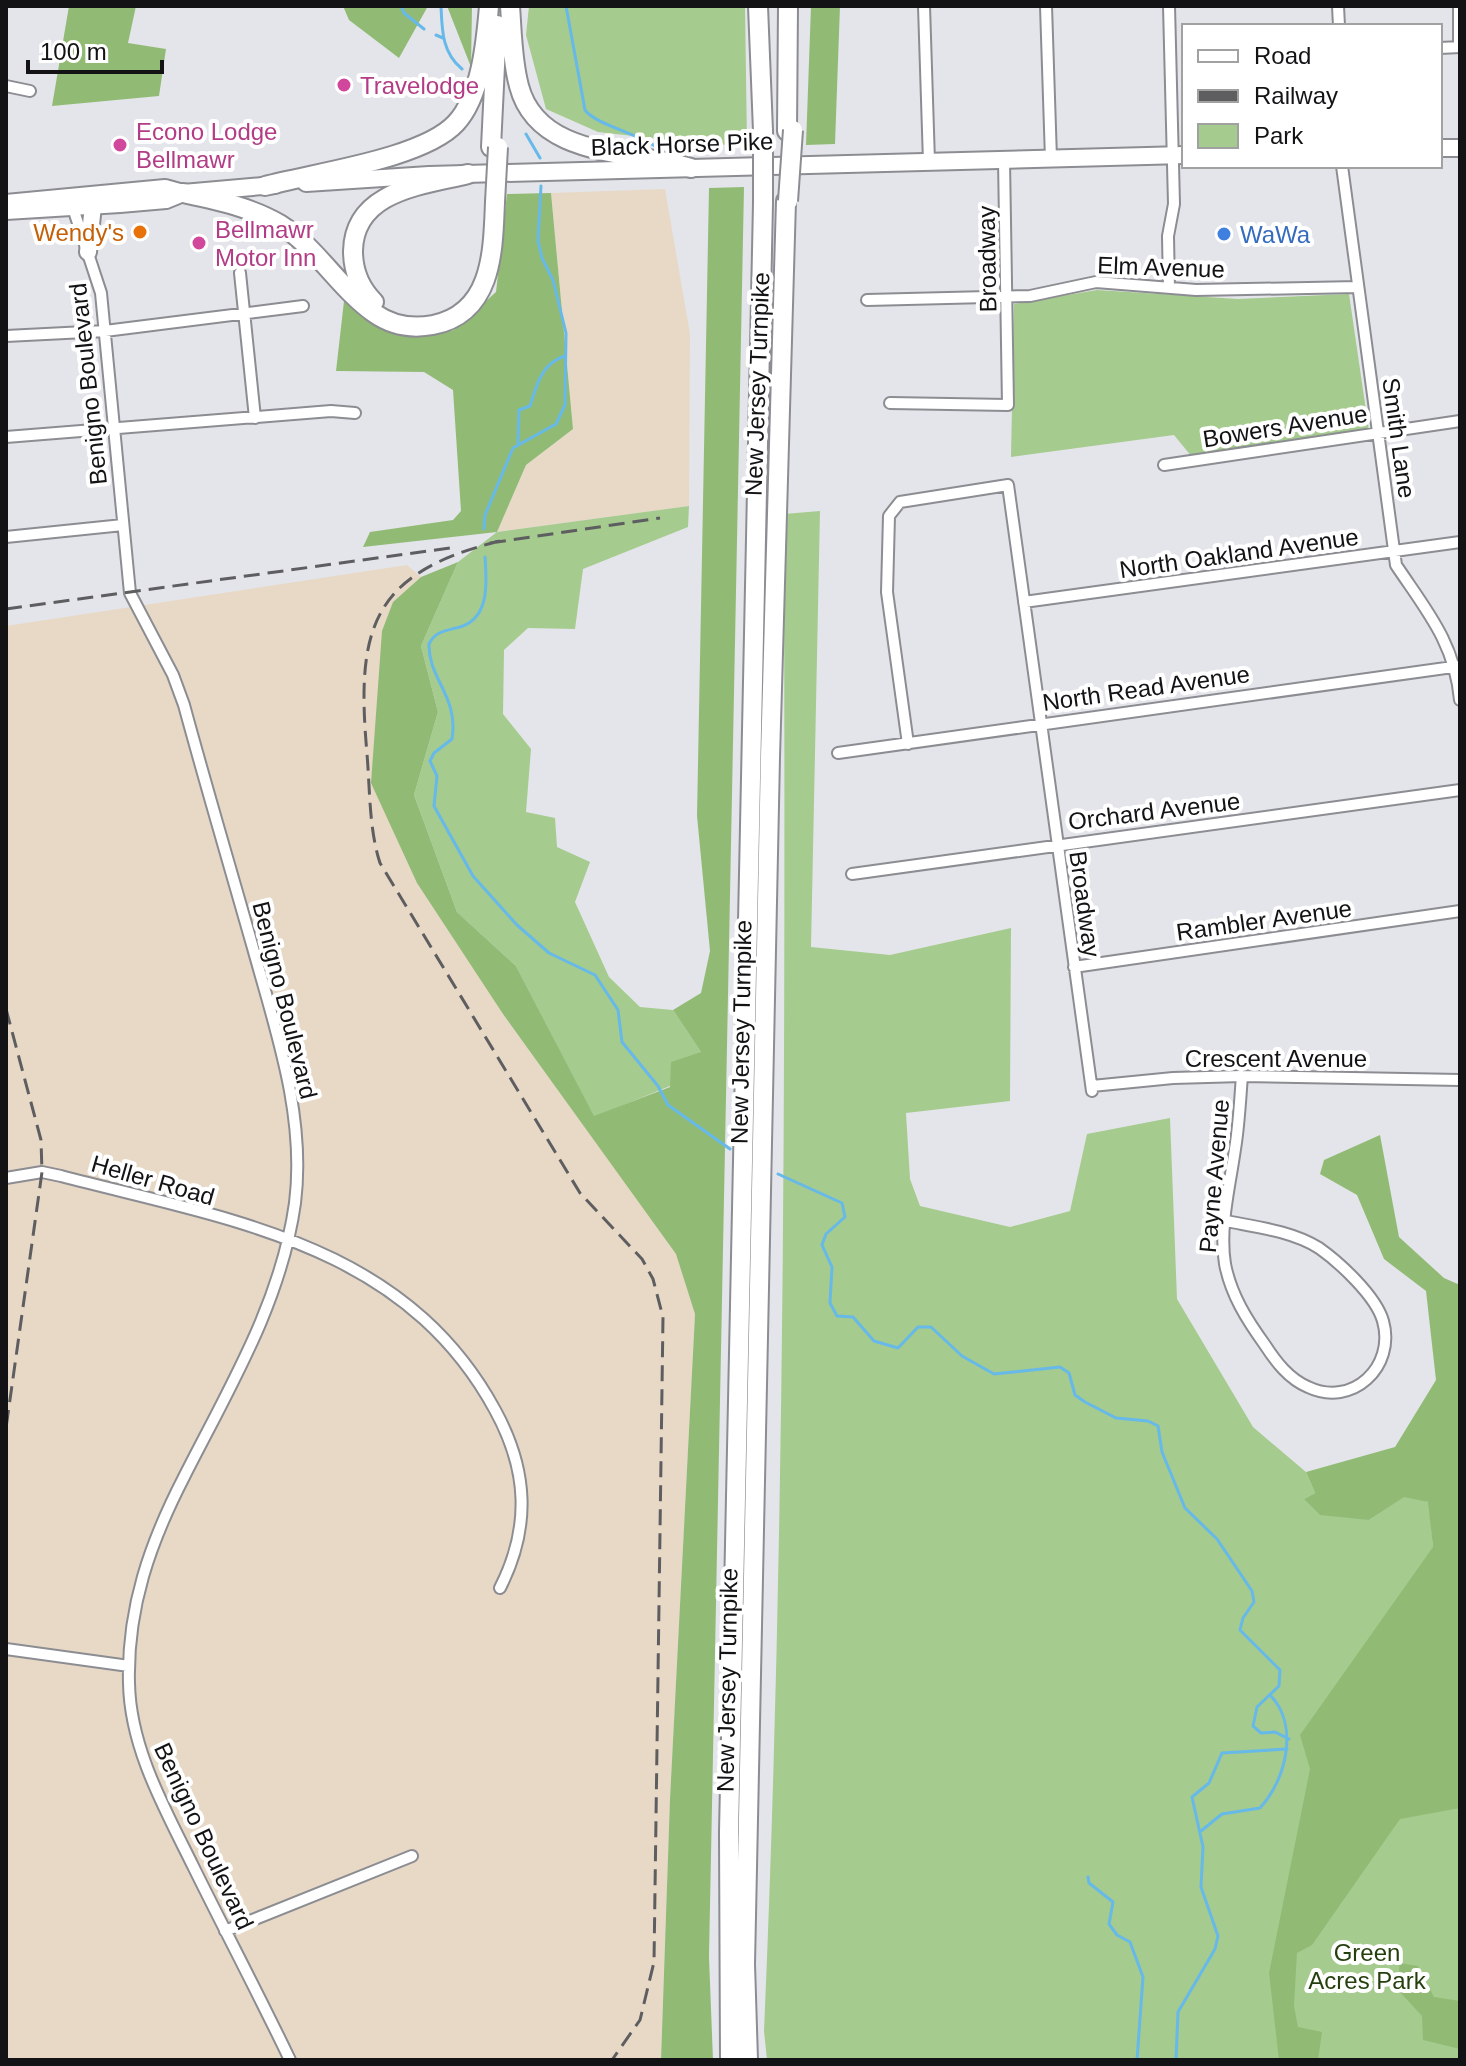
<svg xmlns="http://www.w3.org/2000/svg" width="1466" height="2066" font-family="Helvetica,sans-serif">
	<rect width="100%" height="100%" fill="#e4e5ea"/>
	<path fill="#e7d9c6" d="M665 189 690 334 689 506 497 532 526 465 573 429 551 193Z
		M407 565 421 577 393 602 371 783 503 1014 677 1254 695 1314 670 1799 661 2060H6V626Z"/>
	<path fill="#a5cb8e" d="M529 6H745L747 144 714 145 598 132 546 109 526 35Z
		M1097 290 1238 299 1349 294 1369 431 1192 457 1174 435 1011 457 1014 304Z
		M689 506 688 527 583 569 575 629 528 628 504 650 503 714 531 749 526 812 555 818 557 847 590 862 575 902 609 977 640 1007 673 1010 701 1052 670 1086 594 1117 516 966 457 912 414 795 438 712 421 646 458 562 497 532Z
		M820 511 811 947 890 955 1011 928 1010 1101 906 1113 910 1179 920 1206 1010 1227 1070 1211 1087 1134 1170 1118 1177 1299 1253 1427 1306 1472 1315 1493 1304 1499 1369 1520 1404 1496 1429 1502 1433 1547H1460V2060H767L764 2031C786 1525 785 1020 784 514Z"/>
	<path fill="#91bb75" d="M69 6H136L128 43 166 49 159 96 52 106Z
		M343 6H428L399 58 349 20Z
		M447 6H472L471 67Z
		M811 6H840L835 144 806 145Z
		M744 187 709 1957 713 2060H661L670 1799 695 1314 676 1254 503 1014 417 883 371 783 382 631 393 602 421 577 458 562 421 646 438 712 414 795 457 912 516 966 594 1116 670 1087 671 1062 701 1052 673 1010 701 993 710 951 697 816 709 188Z
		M551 193 573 429 526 465 497 532 363 547 370 532 453 520 461 511 453 390 424 372 336 371 344 301 421 337 454 330 496 292 507 194Z
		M1380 1135 1399 1237 1444 1278 1460 1285V1808L1400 1819 1312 1945 1297 1953 1294 2006 1298 2027 1322 2032 1318 2060H1279L1269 1973 1310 1769 1300 1735 1433 1547 1428 1502 1404 1497 1369 1520 1320 1515 1304 1499 1315 1493 1306 1472 1395 1447 1436 1380 1426 1291 1384 1259 1357 1195 1320 1174 1324 1160Z
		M1399 1963 1418 1966 1434 1997 1460 2001V2049L1423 2040 1422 2016 1400 1992Z"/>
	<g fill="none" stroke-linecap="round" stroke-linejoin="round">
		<path stroke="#66b9e8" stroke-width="3" d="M401 6 404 13 424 29
			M441 6C442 30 442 53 462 69
			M566 6 585 110C596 125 638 133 660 149
			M436 35 443 38
			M526 134 540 158
			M518 443 519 410 530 406C536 387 541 363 565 356
			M484 529 485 515 513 448 556 424 565 405 566 333 553 280 542 258 538 241 541 186
			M485 557C487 584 490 621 456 628 444 631 435 632 429 644 428 679 459 696 452 739L434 753 430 761 437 776 434 806 473 876 517 925 549 953 595 975 618 1010 622 1042 658 1086 668 1105 730 1149
			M778 1174 842 1203 845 1217 826 1234 822 1245 832 1267 830 1303 837 1316 853 1317 874 1341 898 1348 918 1327H931L962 1356 994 1374 1060 1367 1069 1373 1075 1395 1085 1402 1116 1418 1148 1421 1158 1426 1162 1452 1185 1508 1217 1539 1252 1591 1254 1602 1243 1618 1240 1630 1280 1670 1279 1686 1257 1707 1253 1726 1261 1733 1275 1732 1289 1739
			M1201 1831 1222 1814 1260 1808C1287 1779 1299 1724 1270 1695
			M1088 1877 1089 1883 1113 1902 1109 1924 1117 1935 1130 1942 1143 1977 1137 2060
			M1176 2060 1178 2012 1215 1949 1218 1936 1201 1887 1203 1847 1192 1797 1209 1783 1222 1753 1287 1749"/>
		<defs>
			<path id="street" d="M924 6 929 162
				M1046 6 1051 159
				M1169 6 1174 204 1168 236 1169 288
				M1338 6 1339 26
				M1459 6V47
				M1440 48 1460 47
				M6 86 30 91
				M1342 166 1396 565C1426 610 1455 643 1460 700
				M72 205 101 293 130 593 173 675 184 705C206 786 230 867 253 948 276 1031 306 1117 295 1203 281 1303 229 1388 184 1477 150 1543 127 1608 129 1683 130 1748 165 1809 193 1866 225 1931 259 1995 290 2060
				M240 273 255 418
				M867 300 1030 296 1096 282 1196 290 1358 287
				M6 336 105 331 303 306
				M890 403 1008 405 1004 160
				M6 437 331 411 355 413
				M1164 465 1460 421
				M6 537 123 525
				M1024 602 1460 542
				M908 744 887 592 889 516 900 502 1008 485 1092 1091
				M838 753 1460 666
				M852 874 1460 790
				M1074 967 1460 911
				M1092 1086 1173 1078 1242 1076 1460 1080
				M6 1178 42 1172 61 1176C229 1220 404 1243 495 1410 528 1470 531 1527 500 1588
				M1226 1221C1256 1227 1292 1231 1319 1248 1339 1262 1376 1296 1383 1321 1396 1367 1352 1408 1308 1387 1289 1379 1276 1362 1265 1345 1247 1320 1231 1295 1225 1264 1219 1227 1230 1185 1235 1149 1239 1125 1240 1100 1242 1076
				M6 1649 129 1666
				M225 1931 412 1856"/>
			<path id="primary" d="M1440 148H1460
				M306 183 429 175 1184 155
				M6 203 165 188 183 193
				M6 211 120 204 166 200 183 193 275 185
				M88 252 93 206"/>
			<path id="highway" d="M510 6C512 32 512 60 519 86 538 159 633 150 691 168
				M758 6 763 131
				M787 131 788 6
				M491 147 497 25
				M265 186C313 173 423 159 456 123 481 96 486 42 489 6
				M183 193C216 200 251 207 281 225 317 248 339 288 374 313 391 325 412 329 433 325 493 313 493 251 495 202
				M374 302C360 288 353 271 353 251 354 190 424 185 468 174
				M730 2060 729 1832 763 203
				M748 2060 745 1964 770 757 786 201"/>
		</defs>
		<use href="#street" stroke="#8c8d92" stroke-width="14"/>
		<use href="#primary" stroke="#8c8d92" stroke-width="20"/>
		<use href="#highway" stroke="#8c8d92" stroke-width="22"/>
		<use href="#street" stroke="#fff" stroke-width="10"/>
		<use href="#primary" stroke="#fff" stroke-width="16"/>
		<use href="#highway" stroke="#fff" stroke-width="18"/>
		<path stroke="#5e5e61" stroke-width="3" stroke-dasharray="16 8" stroke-linecap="butt" d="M500 541C370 573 356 630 367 754 370 790 369 829 380 863L580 1193 642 1259 653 1279 663 1317 654 1962 640 2020 612 2060
			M490 543 660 518
			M6 609 450 548
			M6 1009 41 1140 42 1172 6 1428"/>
		<defs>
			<path id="highway-bridge" d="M788 201 793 130
				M495 202 498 147
				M763 203V131"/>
		</defs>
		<use href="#highway-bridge" stroke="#8c8d92" stroke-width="22" stroke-linecap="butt"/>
		<use href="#highway-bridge" stroke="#fff" stroke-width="18"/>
	</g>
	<g fill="#d1479c" stroke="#fff" stroke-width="3">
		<circle cx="344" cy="85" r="8"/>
		<circle cx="120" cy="145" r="8"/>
		<circle cx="199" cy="243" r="8"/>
	</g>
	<circle fill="#e8710a" stroke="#fff" stroke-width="3" cx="140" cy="232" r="8"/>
	<circle fill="#3f7fe0" stroke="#fff" stroke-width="3" cx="1224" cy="234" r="8"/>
	<g text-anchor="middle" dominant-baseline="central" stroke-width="8" stroke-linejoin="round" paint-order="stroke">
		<g font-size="24" fill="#b23c85" stroke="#fff" text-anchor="start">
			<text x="360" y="85">Travelodge</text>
			<text x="136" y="131">Econo Lodge<tspan x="136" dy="28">Bellmawr</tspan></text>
			<text x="215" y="229">Bellmawr<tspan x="215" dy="28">Motor Inn</tspan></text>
		</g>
		<g font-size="24" fill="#131315" stroke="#fff">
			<text transform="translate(682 144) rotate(-2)">Black Horse Pike</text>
			<text transform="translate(987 259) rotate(-91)">Broadway</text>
			<text transform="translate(1161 267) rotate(2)">Elm Avenue</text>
			<text transform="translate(88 384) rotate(-96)">Benigno Boulevard</text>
			<text transform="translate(757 384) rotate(-88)">New Jersey Turnpike</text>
			<text transform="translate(1285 426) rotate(-9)">Bowers Avenue</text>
			<text transform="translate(1399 438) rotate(82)">Smith Lane</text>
			<text transform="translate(1239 553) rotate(-8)">North Oakland Avenue</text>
			<text transform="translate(1146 688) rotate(-8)">North Read Avenue</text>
			<text transform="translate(1154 811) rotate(-7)">Orchard Avenue</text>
			<text transform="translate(1085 904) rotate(82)">Broadway</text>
			<text transform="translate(1264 920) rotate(-8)">Rambler Avenue</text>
			<text transform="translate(285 1000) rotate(76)">Benigno Boulevard</text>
			<text transform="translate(741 1032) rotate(-89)">New Jersey Turnpike</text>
			<text x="1276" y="1058">Crescent Avenue</text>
			<text transform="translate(1214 1176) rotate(-85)">Payne Avenue</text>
			<text transform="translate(153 1180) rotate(16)">Heller Road</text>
			<text transform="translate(727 1680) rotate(-89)">New Jersey Turnpike</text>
			<text transform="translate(204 1836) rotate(65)">Benigno Boulevard</text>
		</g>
		<g font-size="24" fill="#c56008" stroke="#fff" text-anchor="end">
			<text x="124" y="232">Wendy's</text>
		</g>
		<g font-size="24" fill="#366cbe" stroke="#fff" text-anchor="start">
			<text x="1240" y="234">WaWa</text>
		</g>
		<g font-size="24" fill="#25400e" stroke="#fff">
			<text x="1367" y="1952">Green<tspan x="1367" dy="28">Acres Park</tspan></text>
		</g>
	</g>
	<rect width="1466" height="2066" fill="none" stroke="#131315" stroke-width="16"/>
	<rect x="1182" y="24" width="260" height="144" fill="#ffffff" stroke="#a1a1a1" stroke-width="2"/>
	<rect x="1198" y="50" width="40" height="12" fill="#ffffff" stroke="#a1a1a1" stroke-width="2"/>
	<text x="1254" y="64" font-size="24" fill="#131315">Road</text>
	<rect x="1198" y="90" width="40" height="12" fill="#5e5e61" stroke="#a1a1a1" stroke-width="2"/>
	<text x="1254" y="104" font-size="24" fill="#131315">Railway</text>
	<rect x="1198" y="124" width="40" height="24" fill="#a5cb8e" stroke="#a1a1a1" stroke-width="2"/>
	<text x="1254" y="144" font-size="24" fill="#131315">Park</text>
	<path d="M28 60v12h134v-12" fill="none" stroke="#131315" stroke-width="4"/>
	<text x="40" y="60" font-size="24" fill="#131315" stroke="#ffffff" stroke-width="6" paint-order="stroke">100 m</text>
</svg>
